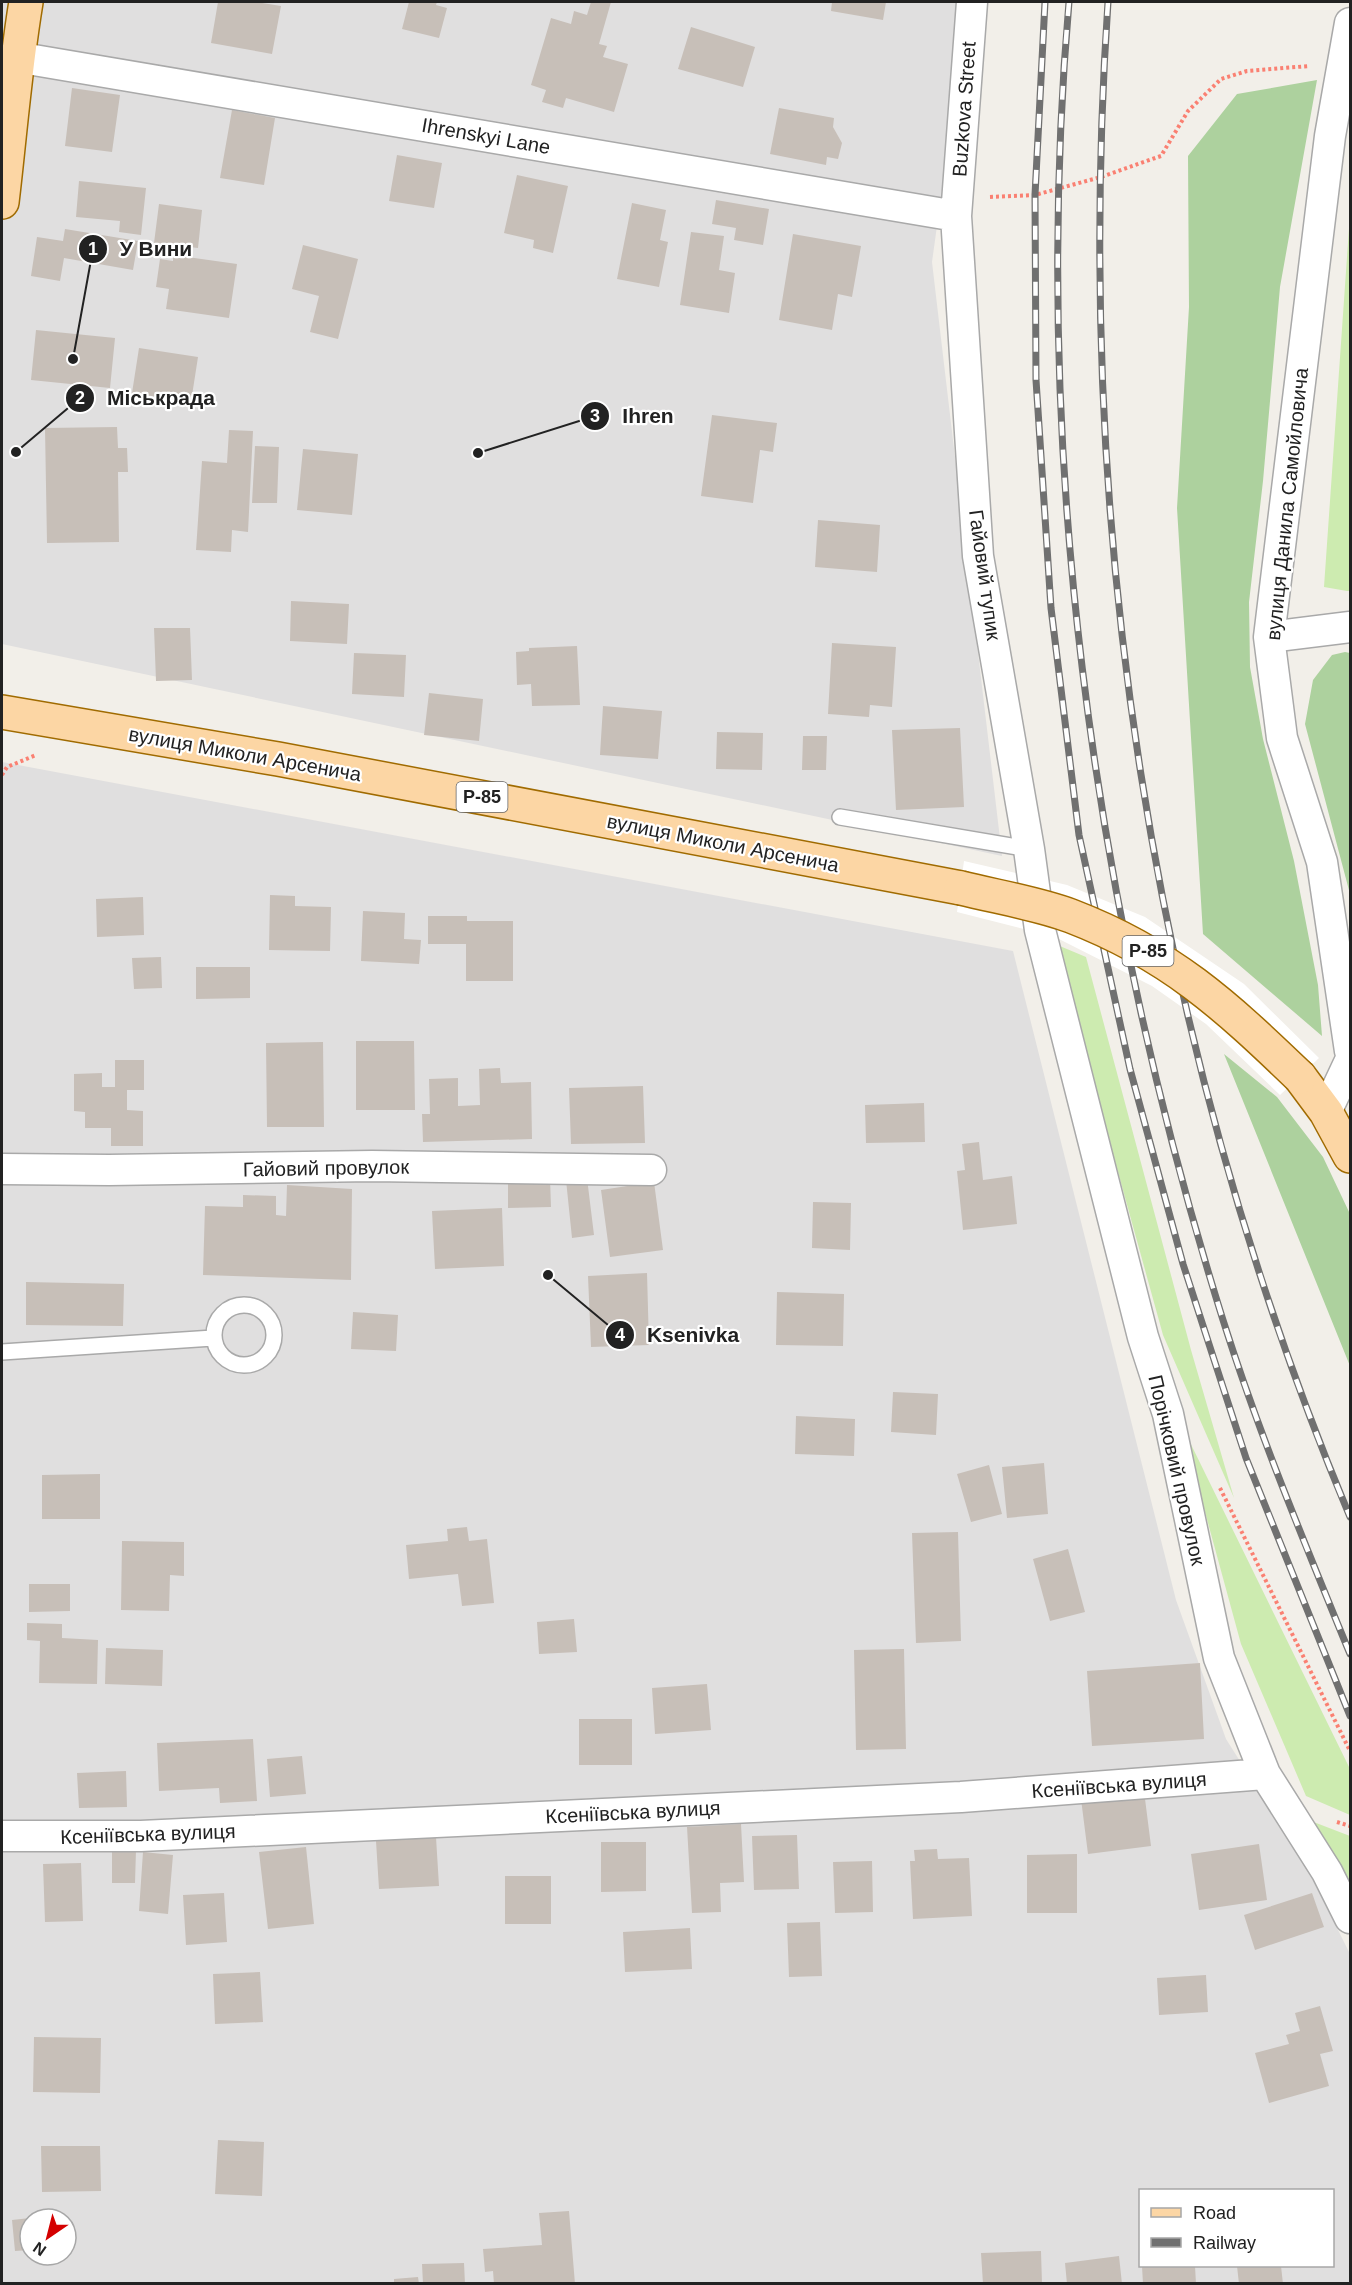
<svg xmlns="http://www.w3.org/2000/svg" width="1352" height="2285" font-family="Arial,sans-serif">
	<rect width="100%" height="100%" fill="#f2efe9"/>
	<path fill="#e0dfdf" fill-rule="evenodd" d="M2 2H968L932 262 1002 856 2 644Z
		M2 762 1013 951 1176 1600 1226 1739 1305 1864 1350 1954V2283H2ZM1140 2190H1332V2266H1140ZM30 2219H66V2255H30Z"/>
	<path fill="#cdebb0" d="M1350 214V591H1347L1324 587Z
		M1055 944 1086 957 1191 1350 1234 1498 1163 1335Z
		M1181 1424 1350 1769V1815L1306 1796 1241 1644Z
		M1311 1821 1350 1836V1891Z"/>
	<path fill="#add19e" d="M1317 80 1280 287 1263 481 1249 602 1250 667 1263 739 1294 861 1318 985 1322 1036 1203 934 1177 508 1189 307 1188 156 1237 94Z
		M1345 652 1350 653V894L1305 724 1313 680 1332 655Z
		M1224 1054 1277 1097 1323 1157 1350 1214V1366Z"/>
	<path fill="#fff" d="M964 861 1067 885 1145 917 1244 984 1319 1058 1280 1095 1206 1024 1152 986 1055 937 957 912Z"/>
	<path fill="#c7bfb8" d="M218 2H256L281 6 272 54 211 43Z
		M409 2H437L436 5 447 8 439 38 402 29Z
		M591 2H611L599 44 607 46 603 57 628 64 614 112 566 98 563 108 542 102 546 90 531 85 551 18 571 24 574 11 587 15Z
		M832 2H886L883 20 831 11Z
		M691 27 755 47 743 87 678 69Z
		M72 88 120 95 112 152 65 146Z
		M779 108 834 118 833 127 842 143 838 159 827 157 826 165 770 154Z
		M232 110 275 118 264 185 220 178Z
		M397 155 442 163 434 208 389 201Z
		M517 175 568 186 553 253 533 248 534 240 504 233Z
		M79 181 146 188 141 235 119 232 120 221 76 217Z
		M716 200 769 209 763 245 734 240 736 228 712 224Z
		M632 203 666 210 660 240 668 242 659 287 617 279Z
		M159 204 202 210 198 248 154 243Z
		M65 229 138 241 133 270 64 258 60 281 31 276 37 237 63 241Z
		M691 232 724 236 719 270 735 273 729 313 680 305Z
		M793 234 861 246 852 297 838 294 832 330 779 320Z
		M303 245 358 259 338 339 310 332 319 296 292 289Z
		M173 255 237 264 229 318 166 309 169 289 156 287 160 259 173 261Z
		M36 330 115 338 110 388 31 380Z
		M139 348 198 357 191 402 132 393Z
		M712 415 777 423 773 452 760 450 753 503 701 496Z
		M117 427 118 448H127L128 472H118L119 542 47 543 45 428Z
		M229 430 253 431 248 532 232 530 231 552 196 550 202 461 227 463Z
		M255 446 279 447 277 503H252Z
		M303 449 358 454 352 515 297 510Z
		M818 520 880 525 877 572 815 567Z
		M291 601 349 604 347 644 290 641Z
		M154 628H190L192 680 156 681Z
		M832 643 896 647 892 707 870 705 869 717 828 714Z
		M577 646 580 705 532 706 531 684 517 685 516 652 529 651V648Z
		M354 653 406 655 404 697 352 694Z
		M429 693 483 699 479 741 424 735Z
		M603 706 662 711 658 759 600 755Z
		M960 728 964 807 896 810 892 730Z
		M717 732 763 733 762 770 716 769Z
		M803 736H827L826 770H802Z
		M270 895 295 896V906L331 907 330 951 269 950Z
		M143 897 144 935 97 937 96 899Z
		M363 911 405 913 404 939 421 940 419 964 361 961Z
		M428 916H467V921H513V981H466V944H428Z
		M161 957 162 988 134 989 132 958Z
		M196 967H250V998L196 999Z
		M356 1041H414L415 1110H356Z
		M323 1042 324 1127H267L266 1043Z
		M115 1060H144V1090H127V1110L143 1111V1146H111V1128H85V1112L74 1111V1074L102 1073V1087H115Z
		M500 1068 501 1083 531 1082 532 1139 423 1142 422 1114H430L429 1079 458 1078V1106L480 1105 479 1069Z
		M643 1086 645 1143 571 1144 569 1088Z
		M924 1103 925 1142 866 1143 865 1105Z
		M979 1142 983 1180 1012 1176 1017 1224 963 1230 957 1171 965 1170 962 1144Z
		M550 1178 551 1207 508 1208V1179Z
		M587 1178 594 1235 572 1238 566 1180Z
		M654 1182 663 1250 610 1257 601 1190Z
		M287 1185 352 1189 351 1280 203 1275 205 1206 243 1207V1195L276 1196V1215L286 1216Z
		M813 1202 851 1203 850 1250 812 1248Z
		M502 1208 504 1266 435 1269 432 1211Z
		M647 1273 649 1345 591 1347 588 1276Z
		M26 1282 124 1284 123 1326 26 1325Z
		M777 1292 844 1294 843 1346 776 1345Z
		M353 1312 398 1315 396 1351 351 1349Z
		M893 1392 938 1394 936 1435 891 1432Z
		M796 1416 855 1419 854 1456 795 1454Z
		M1044 1463 1048 1514 1007 1518 1002 1467Z
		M989 1465 1002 1514 971 1522 957 1474Z
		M100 1474V1519H42V1475Z
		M467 1527 469 1541 487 1539 494 1603 462 1606 458 1574 409 1579 406 1545 448 1541 447 1529Z
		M958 1532 961 1641 916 1643 912 1533Z
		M122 1541 184 1542V1576L170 1575 169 1611 121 1610Z
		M1068 1549 1085 1612 1050 1621 1033 1559Z
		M29 1584H70V1611L29 1612Z
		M574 1619 577 1652 539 1654 537 1622Z
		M27 1623 62 1624V1638L98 1640 97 1684 39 1683 40 1641 27 1640Z
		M106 1648 163 1650 162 1686 105 1684Z
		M904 1649 906 1749 856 1750 854 1650Z
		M1200 1663 1204 1739 1092 1746 1087 1671Z
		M707 1684 711 1730 655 1734 652 1688Z
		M579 1719H632V1765H579Z
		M253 1739 257 1801 220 1803 219 1788 159 1791 157 1743Z
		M302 1756 306 1794 270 1797 267 1759Z
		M126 1771 127 1807 79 1808 77 1773Z
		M1144 1791 1151 1846 1088 1854 1081 1799Z
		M741 1824 744 1882 720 1883 721 1912 692 1913 687 1827Z
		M797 1835 799 1889 754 1890 752 1836Z
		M436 1837 439 1886 379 1889 376 1841Z
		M601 1842H646V1891L601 1892Z
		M1259 1844 1267 1900 1199 1910 1191 1854Z
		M306 1847 314 1924 268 1929 259 1852Z
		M112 1849 136 1850 135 1883H112Z
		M937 1849 938 1859 969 1858 972 1916 913 1919 910 1861H915L914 1850Z
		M143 1852 173 1855 168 1914 139 1911Z
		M1077 1854V1913H1027V1855Z
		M872 1861 873 1912 835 1913 833 1862Z
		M81 1863 83 1921 45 1922 43 1864Z
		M505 1876H551V1924H505Z
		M224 1893 227 1942 186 1945 183 1895Z
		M1312 1893 1324 1927 1255 1950 1244 1915Z
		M820 1922 822 1976 789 1977 787 1923Z
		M690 1928 692 1969 625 1972 623 1932Z
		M260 1972 263 2022 215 2024 213 1974Z
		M1206 1975 1208 2012 1159 2015 1157 1978Z
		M1320 2006 1333 2051 1320 2054 1329 2086 1269 2103 1255 2053 1289 2044 1286 2035 1300 2031 1295 2013Z
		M34 2037 101 2038 100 2093 33 2092Z
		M218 2140 264 2142 262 2196 215 2194Z
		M41 2146H100L101 2191 42 2192Z
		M569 2211 575 2284H494L493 2271 485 2272 483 2249 542 2245 539 2213Z
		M30 2218V2250L15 2251 12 2220Z
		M1041 2251 1042 2284H983L981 2253Z
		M1119 2256 1122 2284H1067L1065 2263Z
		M464 2263 465 2284H423L422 2264Z
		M1142 2266H1195L1196 2284H1143Z
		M1237 2266H1281L1283 2284H1239Z
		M418 2277 419 2284H394V2279Z"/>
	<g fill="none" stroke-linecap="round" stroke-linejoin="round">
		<defs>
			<path id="service" d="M840 817 1029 849
				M214 1335a30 30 0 1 1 60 0a30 30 0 1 1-60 0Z
				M2 1352 213 1338"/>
			<path id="minor" d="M972 2 956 216 978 556 1029 849 1040 930 1143 1337 1168 1414 1219 1658 1265 1774 1327 1872 1350 1918
				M1350 23 1330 136 1269 637 1282 738 1322 862 1350 1051
				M16 57 956 216
				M1269 637 1350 627
				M1326 1112 1350 1061
				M2 1169 109 1170 372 1166 651 1170
				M2 1836H141L961 1797 1265 1774"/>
			<path id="primary" d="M2 202C10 135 15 68 26 2
				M2 712 278 759 961 888
				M1300 1077 1326 1112 1350 1156"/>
		</defs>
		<use href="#service" stroke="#a9a9a9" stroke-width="18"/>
		<use href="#minor" stroke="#a9a9a9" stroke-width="33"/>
		<use href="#primary" stroke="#a06b00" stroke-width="36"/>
		<path stroke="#fa8072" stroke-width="4" stroke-dasharray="3 3" stroke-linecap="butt" d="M990 197 1035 195 1101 177 1161 156 1188 111 1221 79 1247 71 1309 66
			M2 775 7 767 36 755
			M1220 1488 1350 1751
			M1337 1822 1350 1826"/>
		<use href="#service" stroke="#fff" stroke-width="15"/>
		<use href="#minor" stroke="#fff" stroke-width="30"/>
		<use href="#primary" stroke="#fcd6a4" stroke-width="33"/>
		<defs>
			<path id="rail" d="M1045 2 1035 195 1036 380 1051 608 1079 835 1130 1069 1183 1264 1246 1458 1350 1716
				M1069 2C1031 442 1091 899 1223 1320 1259 1434 1305 1544 1350 1654
				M1108 2C1073 516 1150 1041 1350 1517"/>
		</defs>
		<use href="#rail" stroke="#707070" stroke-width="7"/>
		<use href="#rail" stroke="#fff" stroke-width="4.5" stroke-dasharray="14" stroke-linecap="butt"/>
		<defs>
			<path id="primary-bridge" d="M961 888C997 897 1036 903 1071 916 1170 954 1225 1005 1300 1077"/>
		</defs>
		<use href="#primary-bridge" stroke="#a06b00" stroke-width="36" stroke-linecap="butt"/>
		<use href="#primary-bridge" stroke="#fcd6a4" stroke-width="33"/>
	</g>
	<g text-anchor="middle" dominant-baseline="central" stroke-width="4.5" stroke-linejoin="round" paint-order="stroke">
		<g fill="#fff" stroke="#646464" stroke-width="1.5">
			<rect x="456.5" y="782" width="51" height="30" rx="4.5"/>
			<rect x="1122.5" y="936" width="51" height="30" rx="4.5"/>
		</g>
		<g font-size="18" font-weight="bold" fill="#222">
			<text x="482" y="797">Р-85</text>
			<text x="1148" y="951">Р-85</text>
		</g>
		<g font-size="20" fill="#222" stroke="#fff">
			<text transform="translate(964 109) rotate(-86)">Buzkova Street</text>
			<text transform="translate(486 136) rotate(10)">Ihrenskyi Lane</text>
			<text transform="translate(1287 504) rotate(-84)">вулиця Данила Самойловича</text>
			<text transform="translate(985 575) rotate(82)">Гайовий тупик</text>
			<text transform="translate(245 754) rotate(10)">вулиця Миколи Арсенича</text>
			<text transform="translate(723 843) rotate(11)">вулиця Миколи Арсенича</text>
			<text transform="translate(326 1168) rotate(-1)">Гайовий провулок</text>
			<text transform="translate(1177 1470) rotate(77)">Порічковий провулок</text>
			<text transform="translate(1119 1785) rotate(-4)">Ксеніївська вулиця</text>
			<text transform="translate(633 1812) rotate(-3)">Ксеніївська вулиця</text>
			<text transform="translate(148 1834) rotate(-2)">Ксеніївська вулиця</text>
		</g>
	</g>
	<path fill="none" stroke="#222" stroke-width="2" d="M73 359L93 249M16 452L80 398M478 453L595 416M548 1275L620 1335"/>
	<g fill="#222" stroke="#fff" stroke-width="2">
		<circle cx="73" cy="359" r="6"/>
		<circle cx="16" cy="452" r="6"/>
		<circle cx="478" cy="453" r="6"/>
		<circle cx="548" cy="1275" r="6"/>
		<circle cx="93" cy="249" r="15"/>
		<circle cx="80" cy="398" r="15"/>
		<circle cx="595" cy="416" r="15"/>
		<circle cx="620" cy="1335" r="15"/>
	</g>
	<g font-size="18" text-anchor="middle" font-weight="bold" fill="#fff">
		<text x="93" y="255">1</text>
		<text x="80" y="404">2</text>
		<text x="595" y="422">3</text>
		<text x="620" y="1341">4</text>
	</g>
	<g font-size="21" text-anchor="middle" font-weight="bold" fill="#222" stroke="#fff" stroke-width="4.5" stroke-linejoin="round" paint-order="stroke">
		<text x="156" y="256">У Вини</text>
		<text x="161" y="405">Міськрада</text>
		<text x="648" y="423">Ihren</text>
		<text x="693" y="1342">Ksenivka</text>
	</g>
	<rect width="1352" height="2285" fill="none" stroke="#222222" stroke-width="6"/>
	<rect x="1139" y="2189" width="195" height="78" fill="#ffffff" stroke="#a7a7a7" stroke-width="1.5"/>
	<rect x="1151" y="2208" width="30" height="9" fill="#fcd6a4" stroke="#a7a7a7" stroke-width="1.5"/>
	<text x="1193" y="2219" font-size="18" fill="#222222">Road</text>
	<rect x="1151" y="2238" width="30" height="9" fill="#707070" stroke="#a7a7a7" stroke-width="1.5"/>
	<text x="1193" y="2249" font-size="18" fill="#222222">Railway</text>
	<g transform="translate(48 2237) rotate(215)"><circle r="28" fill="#ffffff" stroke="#a7a7a7" stroke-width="1.5"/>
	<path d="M0-4.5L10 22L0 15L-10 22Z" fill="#d40000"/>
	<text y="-9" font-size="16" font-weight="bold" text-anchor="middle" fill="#222222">N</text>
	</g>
</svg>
